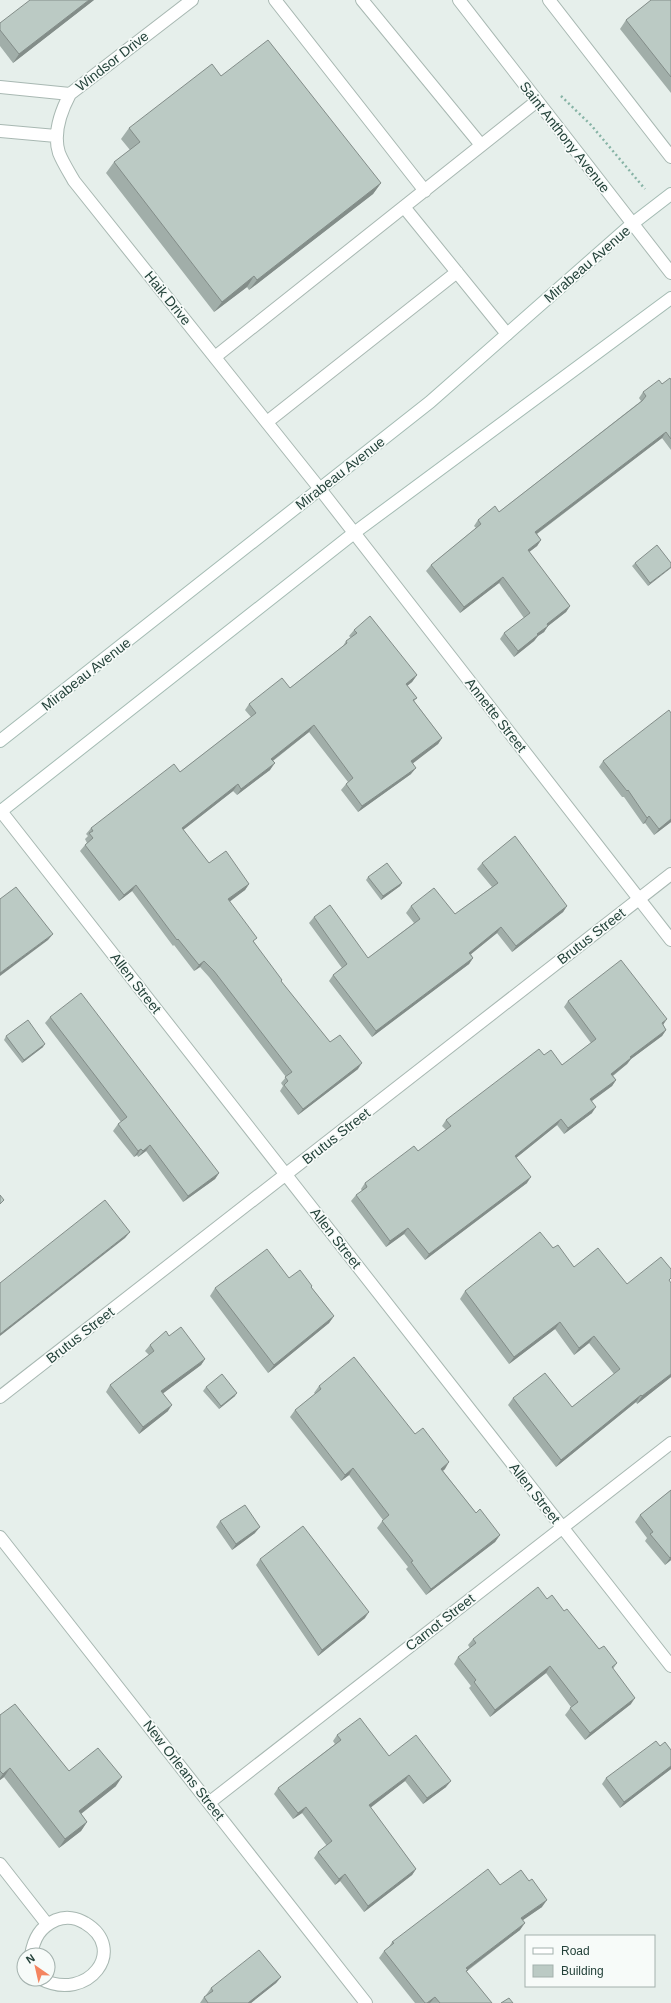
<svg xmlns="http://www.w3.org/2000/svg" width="671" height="2003" font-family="Arial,sans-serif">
	<rect width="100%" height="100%" fill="#e6efeb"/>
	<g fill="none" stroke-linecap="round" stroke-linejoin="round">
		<defs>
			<path id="lane" d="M275 0 425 191
				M362 0 481 145
				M404 207 507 334
				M215 357 537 101
				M267 422 457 272"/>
			<path id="street" d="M459 0 671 273
				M549 0 671 157
				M0 87 70 94 192 0
				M70 94C61 111 53 134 59 153 63 163 69 172 74 181L320 489 671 940
				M0 131 56 136
				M0 810 671 1666
				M0 1397 671 874
				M0 1537 366 2003
				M210 1802 671 1443
				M0 1864 47 1924
				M31 1955C34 1938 40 1927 56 1920 66 1916 77 1918 85 1923 129 1949 88 2003 41 1979"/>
			<path id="secondary" d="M0 741 430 402 632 224 671 194
				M0 812 354 533 671 298"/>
		</defs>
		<use href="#lane" stroke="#a8b8b2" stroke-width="14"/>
		<use href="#street" stroke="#a8b8b2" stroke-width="14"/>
		<use href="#secondary" stroke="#a4bbb3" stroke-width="14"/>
		<path stroke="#86b3a5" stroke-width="2.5" stroke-dasharray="2 3" stroke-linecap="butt" d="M561 96 591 125 645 189"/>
		<use href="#lane" stroke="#fff" stroke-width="12"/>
		<use href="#street" stroke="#fff" stroke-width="12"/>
		<use href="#secondary" stroke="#fff" stroke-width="12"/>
	</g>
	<path fill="#a1aea9" d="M94 0 13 63 0 46V23Z
		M650 0H671V93L620 29 626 20 650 1Z
		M221 76 381 183 373 194 249 290 247 287 214 312 106 173 114 162 130 150 121 139 129 128Z
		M671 380V450L662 438 537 534 541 540 537 546 529 552 570 606 566 612 548 626 544 632 538 636 534 641 514 657 500 639 504 633 524 618 499 583 460 613 426 571 431 565 476 528 474 526 478 520 499 512 641 401 639 398 643 392Z
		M635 563H671L648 586 632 566Z
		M354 630 417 675 412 682 407 686 417 698 414 701 442 738 438 744 412 763 411 774 358 812 341 790 346 784 348 782 309 732 273 761 270 770 237 795 233 791 183 830 209 863 249 884 245 890 229 901 254 942 281 982 330 1042 358 1069 298 1115 280 1091 283 1086 281 1083 286 1077 209 977 200 967 194 971 174 945 173 946 132 891 119 901 80 851 85 845 87 843 85 839 88 836 86 834 91 828 180 772 251 717 245 710 249 704 290 688 343 646 346 641 351 638 349 636Z
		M671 713V822L654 835 645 823 643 824 624 797H622L599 767 603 761Z
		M482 863 567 906 563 912 512 952 497 933 471 954 473 958 469 964 372 1037 329 981 333 975 342 968 309 923 314 917 368 958 414 923 406 913 411 906 455 914 492 887 477 869Z
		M368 877 402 883 400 886 381 900 366 880Z
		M568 1001 663 1025 666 1030 662 1036 631 1059 627 1064 613 1076 616 1080 612 1086 592 1101V1113L564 1134 557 1125 516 1158 527 1183 425 1260 404 1234 386 1247 351 1201 356 1195 362 1191 361 1189 365 1183 418 1151 446 1130 442 1126 446 1120 544 1055 562 1065 591 1043 564 1007Z
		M50 1017 219 1173 215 1179 183 1202 146 1151 138 1157 137 1155 134 1157 113 1131 118 1124 121 1122 45 1023Z
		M6 1036 43 1047 22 1063 4 1040Z
		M553 1248 574 1267 627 1284 670 1282 671 1377 637 1404 636 1402 556 1467 508 1405 513 1398 572 1407 614 1374 589 1343 574 1355 555 1329 509 1364 460 1299 465 1291Z
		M289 1278 311 1287 334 1316 329 1323 268 1373 210 1296 215 1288Z
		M169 1336 205 1359 201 1365 163 1393 168 1411 139 1434 106 1392 110 1385 149 1355 145 1351 150 1345Z
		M319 1386 415 1434 445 1469 443 1471 476 1513 500 1535 495 1542 426 1595 406 1569 408 1567 377 1528 383 1520 349 1475 341 1481 290 1417 295 1410 315 1394 314 1393Z
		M206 1387 235 1396 219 1409 203 1391Z
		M671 1490V1560L665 1565 645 1541 647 1538 635 1522 640 1515Z
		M220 1521 255 1533 232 1550 216 1527Z
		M260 1559 365 1618 318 1656 256 1565Z
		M547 1599 564 1611 599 1649 617 1663 613 1669 631 1704 585 1740 565 1715 571 1707 546 1673 490 1717 469 1688 471 1686 454 1664 458 1657 470 1648 468 1645 473 1639Z
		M0 1715 69 1771 116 1786 81 1814 87 1822 81 1831 59 1848 4 1777 0 1780Z
		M337 1735 389 1756 446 1787 423 1804 405 1781 370 1807 416 1869 412 1875 364 1912 340 1881 335 1885 314 1858 318 1852 327 1846 302 1813 293 1819 274 1794 278 1788 335 1744 333 1741Z
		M660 1746 671 1750V1769L620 1808 602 1784 606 1778Z
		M500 1885 542 1907 522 1920 520 1930 466 1972 492 2003H415L379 1958 384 1951 389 1947 392 1942Z
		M281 1977 276 1983 251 2003H200L204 1997 207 1995H206L211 1988Z"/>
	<path fill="#838d89" d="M89 0H94L13 63 19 54Z
		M381 183 373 194 249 290 257 280Z
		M254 276 247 287 214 312 222 302Z
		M666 432 662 438 531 538 535 532Z
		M541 540 537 546 524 556 528 550Z
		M671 567V568L648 586 650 583Z
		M503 577 499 583 460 613 464 607Z
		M570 606 566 612 548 626 544 632 538 636 534 641 514 657 518 651 537 634 547 624Z
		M417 675 412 682 402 690 406 684Z
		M314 725 309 732 267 765 271 759Z
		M442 738 438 744 407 768 411 761Z
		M275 763 270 770 237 795 241 789Z
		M416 768 411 774 358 812 362 806Z
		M238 784 233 791 178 834 182 828Z
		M649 816 645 823 643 824 647 818Z
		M671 819V822L654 835 659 829Z
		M402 883 400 886 381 900 383 896Z
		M249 884 245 890 224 906 228 899Z
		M136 885 132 891 119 901 124 895Z
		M567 906 563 912 512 952 516 946Z
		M501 927 497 933 465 959 469 953Z
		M53 934 48 940 0 976V973Z
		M473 958 469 964 372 1037 376 1031Z
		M204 961 200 967 194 971 199 965Z
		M667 1019 663 1025 662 1023Z
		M666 1030 662 1036 631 1059 627 1064 607 1080 611 1074 630 1057Z
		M45 1044 43 1047 22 1063 24 1060Z
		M362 1063 358 1069 298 1115 303 1109Z
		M616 1080 612 1086 586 1105 590 1099Z
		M596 1107 592 1113 564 1134 568 1128Z
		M561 1119 557 1125 511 1162 515 1156Z
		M150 1145 146 1151 138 1157 143 1151Z
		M141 1149 137 1155 134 1157 138 1151Z
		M219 1173 215 1179 183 1202 188 1196Z
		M531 1177 527 1183 425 1260 429 1254Z
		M408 1228 404 1234 386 1247 390 1241Z
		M130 1232 125 1238 0 1336V1334Z
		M334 1316 329 1323 268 1373 274 1365Z
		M560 1322 555 1329 509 1364 514 1357Z
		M594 1336 589 1343 574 1355 579 1348Z
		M205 1359 201 1365 157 1398 161 1391Z
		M671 1374V1377L637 1404 642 1396Z
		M237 1393 235 1396 219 1409 221 1406Z
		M641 1395 636 1402 556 1467 561 1460Z
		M172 1405 168 1411 139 1434 143 1427Z
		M449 1462 445 1469 437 1475 441 1469Z
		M353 1468 349 1475 341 1481 345 1475Z
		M260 1527 255 1533 232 1550 236 1544Z
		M500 1535 495 1542 426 1595 431 1589Z
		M671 1557V1560L665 1565 670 1558Z
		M369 1612 365 1618 318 1656 322 1650Z
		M550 1666 546 1673 490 1717 495 1710Z
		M635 1698 631 1704 585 1740 590 1733Z
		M671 1766V1769L620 1808 624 1802Z
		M10 1768 4 1777 0 1780V1778L3 1774Z
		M409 1775 405 1781 365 1812 369 1805Z
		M122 1777 116 1786 73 1820 79 1811Z
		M451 1781 446 1787 423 1804 427 1798Z
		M306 1807 302 1813 293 1819 298 1813Z
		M87 1822 81 1831 59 1848 65 1839Z
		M416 1869 412 1875 364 1912 368 1906Z
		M345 1874 340 1881 335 1885 339 1879Z
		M547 1900 542 1907 516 1925 521 1918Z
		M525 1923 520 1930 466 1971 463 1976 466 1968Z
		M281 1977 276 1983 251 2003H248Z
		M435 1997 430 2003H427Z"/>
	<path fill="#bbcac4" stroke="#838d89" d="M30 0H89L19 54 0 30V23Z
		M651 0H671V77L626 20Z
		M268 40 381 183 257 280 254 276 222 302 114 162 140 142 129 128 212 64 221 76Z
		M670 378 671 380V439L666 432 535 532 541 540 528 550 570 606 547 624 548 626 537 634 538 635 518 651 504 633 530 613 503 577 464 607 431 565 481 524 478 520 495 506 499 512 642 401 646 396 643 392 659 380 662 384Z
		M657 545 671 563V567L650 583 635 563Z
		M370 616 417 675 406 684 417 698 413 700 442 738 411 761 416 768 362 806 346 784 353 778 314 725 271 759 275 763 241 789 238 784 182 828 209 863 226 851 249 884 228 899 257 938 253 941 282 980 281 981 330 1042 340 1035 362 1063 303 1109 284 1085 288 1081 285 1077 292 1072 214 971 204 961 199 965 178 939 177 940 136 885 124 895 85 845 93 838 89 833 93 831 91 828 174 764 180 772 256 713 249 704 282 678 290 688 347 643 346 641 357 633 354 630Z
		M669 710 671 713V819L659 829 649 816 647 818 628 790 627 791 603 761Z
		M515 836 567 906 516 946 501 927 469 953 473 958 376 1031 333 975 347 964 314 917 330 905 368 958 420 919 411 906 434 888 455 914 498 883 482 863Z
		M387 863 402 883 383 896 368 877Z
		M16 887 53 934 0 973V899Z
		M621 960 667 1019 662 1023 666 1030 630 1057 631 1058 611 1074 616 1080 590 1099 596 1107 568 1128 561 1119 515 1156 531 1177 429 1254 408 1228 390 1241 356 1195 367 1187 365 1183 414 1146 418 1151 451 1126 446 1120 539 1049 544 1055 551 1050 562 1065 596 1039 568 1001Z
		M81 993 219 1173 188 1196 150 1145 143 1151 141 1149 138 1151 118 1124 127 1117 50 1017Z
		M28 1020 45 1044 24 1060 6 1036Z
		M0 1195 4 1200 0 1204Z
		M105 1200 130 1232 0 1334V1283Z
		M540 1232 553 1248 558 1245 574 1267 598 1248 627 1284 661 1257 671 1269V1278L669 1280 671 1283V1374L642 1396 641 1395 561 1460 513 1398 545 1373 572 1407 620 1369 594 1336 579 1348 560 1322 514 1357 465 1291Z
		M267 1249 289 1278 300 1270 312 1286 311 1287 334 1316 274 1365 215 1288Z
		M181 1327 205 1359 161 1391 172 1405 143 1427 110 1385 154 1351 150 1345 166 1331 169 1336Z
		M354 1357 415 1434 423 1428 449 1462 441 1469 476 1513 480 1509 500 1535 431 1589 411 1562 413 1561 382 1521 389 1515 353 1468 345 1475 295 1410 321 1389 319 1386Z
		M222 1374 237 1393 221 1406 206 1387Z
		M671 1490V1557L670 1558 650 1534 653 1532 640 1515Z
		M245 1505 260 1527 236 1544 220 1521Z
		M303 1526 369 1612 322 1650 260 1559Z
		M538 1587 547 1599 552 1595 564 1611 567 1609 599 1649 604 1646 617 1663 612 1667 635 1698 590 1733 570 1708 578 1702 550 1666 495 1710 474 1682 476 1680 458 1657 476 1643 473 1639Z
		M15 1704 69 1771 98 1748 122 1777 79 1811 87 1822 65 1839 10 1768 3 1774 0 1771V1715Z
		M360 1718 389 1756 416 1735 451 1781 427 1798 409 1775 369 1805 416 1869 368 1906 345 1874 339 1879 318 1852 332 1841 306 1807 298 1813 278 1788 341 1740 337 1735Z
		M656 1741 660 1746 665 1742 671 1750V1766L624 1802 606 1778Z
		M488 1869 500 1885 521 1870 529 1881 532 1879 547 1900 521 1918 525 1923 466 1968 468 1970 466 1971 492 2003H440L435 1997 427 2003H425L384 1951 394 1943 392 1942Z
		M259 1950 281 1977 248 2003H208L204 1997 213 1991 211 1988Z
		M509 1998 513 2003H501Z"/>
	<g text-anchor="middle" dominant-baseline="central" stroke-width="3.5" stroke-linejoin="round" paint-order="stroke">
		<g font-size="14" fill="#24423a" stroke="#f7fbf9">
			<text transform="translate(112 61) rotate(-38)">Windsor Drive</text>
			<text transform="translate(565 137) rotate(52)">Saint Anthony Avenue</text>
			<text transform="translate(587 264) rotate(-41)">Mirabeau Avenue</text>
			<text transform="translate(168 298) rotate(51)">Haik Drive</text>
			<text transform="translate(340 473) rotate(-38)">Mirabeau Avenue</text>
			<text transform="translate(86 674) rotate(-38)">Mirabeau Avenue</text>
			<text transform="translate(496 715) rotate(52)">Annette Street</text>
			<text transform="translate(591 936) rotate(-38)">Brutus Street</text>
			<text transform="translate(136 983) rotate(52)">Allen Street</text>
			<text transform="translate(336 1136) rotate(-38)">Brutus Street</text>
			<text transform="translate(336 1238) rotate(52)">Allen Street</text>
			<text transform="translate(80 1335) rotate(-38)">Brutus Street</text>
			<text transform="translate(535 1493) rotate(52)">Allen Street</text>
			<text transform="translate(440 1622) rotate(-38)">Carnot Street</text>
			<text transform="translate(184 1770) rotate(52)">New Orleans Street</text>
		</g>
	</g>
	<rect x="525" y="1935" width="130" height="52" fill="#f7fbf9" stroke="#a3b1ad"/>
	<rect x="533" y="1948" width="20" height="6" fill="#ffffff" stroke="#a3b1ad"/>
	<text x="561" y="1955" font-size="12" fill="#24423a">Road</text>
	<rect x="533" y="1965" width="20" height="12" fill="#bbcac4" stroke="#a3b1ad"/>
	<text x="561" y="1975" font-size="12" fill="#24423a">Building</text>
	<g transform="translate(36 1967) rotate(326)"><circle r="19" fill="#f7fbf9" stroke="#a3b1ad"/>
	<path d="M0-3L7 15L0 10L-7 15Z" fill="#f4845f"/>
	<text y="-6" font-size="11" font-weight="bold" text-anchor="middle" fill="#24423a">N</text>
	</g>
</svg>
